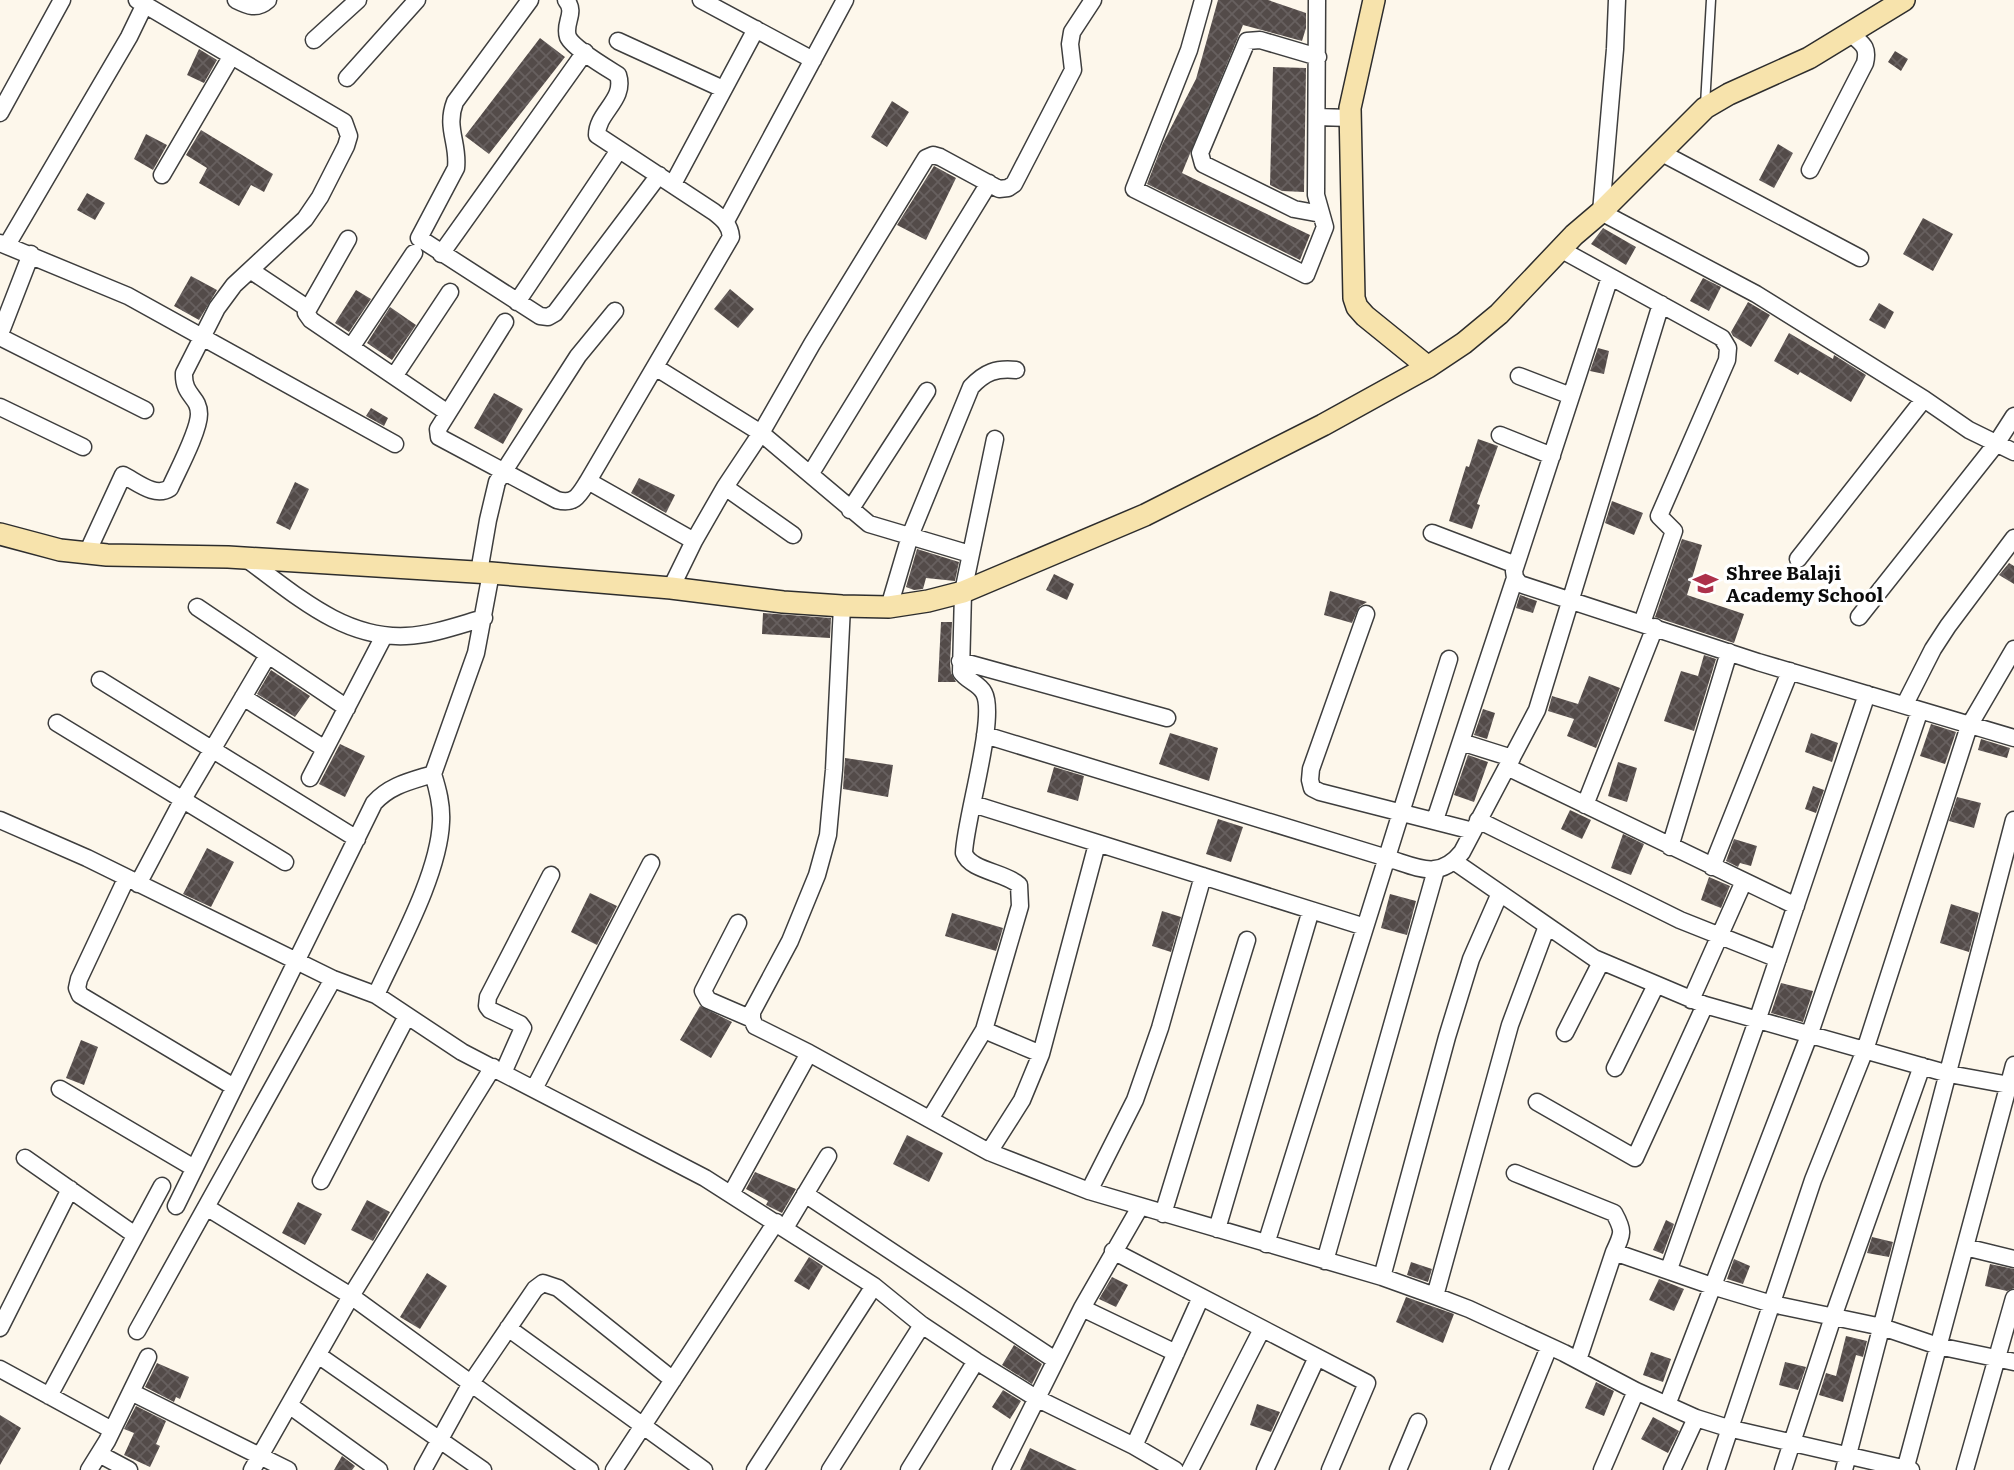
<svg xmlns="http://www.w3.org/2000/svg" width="2014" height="1470" font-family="Literata,serif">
	<defs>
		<pattern id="building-cross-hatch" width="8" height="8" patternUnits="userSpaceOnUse" patternTransform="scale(1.75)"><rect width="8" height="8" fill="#534b49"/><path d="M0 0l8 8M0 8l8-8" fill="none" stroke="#67605f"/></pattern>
	</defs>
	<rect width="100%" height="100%" fill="#fdf7eb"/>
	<path fill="url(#building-cross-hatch)" d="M1218 0H1268L1306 13V28L1302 41 1243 25 1182 173 1310 235 1300 260 1147 184 1163 143 1196 79Z
		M540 38 565 57 489 154 465 136Z
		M199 49 217 60 204 83 187 75Z
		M1895 51 1908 59 1901 71 1888 62Z
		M1273 67 1306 68 1304 192 1282 191 1270 185Z
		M892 101 909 112 887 147 871 137Z
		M201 130 273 174 264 192 251 185 239 206 199 183 207 168 186 155Z
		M146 134 167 145 153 170 134 159Z
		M1778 144 1793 153 1774 188 1759 180Z
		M934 166 956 178 926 240 897 225Z
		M87 193 105 203 95 220 77 210Z
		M1923 218 1953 234 1933 271 1903 254Z
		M1603 228 1636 247 1626 265 1591 244Z
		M191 276 217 290 199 320 174 306Z
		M1703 278 1721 287 1709 311 1690 301Z
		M730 289 754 309 738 328 714 309Z
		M356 290 371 299 349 332 335 323Z
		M1748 302 1770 315 1751 347 1733 336 1731 332Z
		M1879 303 1894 312 1885 329 1869 320Z
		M390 307 416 325 392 360 367 343Z
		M1789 333 1833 359 1834 355 1866 375 1851 402 1800 372 1798 375 1774 361Z
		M1598 348 1609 351 1604 374 1590 371Z
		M494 393 523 409 503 444 474 428Z
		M371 408 388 418 384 426 366 416Z
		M1478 439 1498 446 1477 504 1480 505 1472 529 1449 521 1466 466 1469 467Z
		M639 478 675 495 666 513 631 493Z
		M295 482 309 489 290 530 276 523Z
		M1612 501 1643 513 1634 535 1605 523Z
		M1682 539 1702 545 1687 595 1744 614 1734 643 1655 617Z
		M917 549 959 562 955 581 926 578 923 589 914 590 906 587Z
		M2009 563 2014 566V584L1999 575Z
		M1054 574 1074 584 1067 600 1046 590Z
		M1330 591 1367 602 1359 607 1352 623 1324 615Z
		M1520 595 1537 601 1533 613 1516 608Z
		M763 613 831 618 830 638 762 634Z
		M941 622H952L950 663 951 673 956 682H938Z
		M1704 655 1716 659 1694 731 1664 721 1681 671 1698 676Z
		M271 670 310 696 295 717 257 694Z
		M1589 676 1620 688 1596 748 1567 736 1574 719 1548 711 1552 696 1578 704Z
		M1483 709 1495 713 1487 739 1474 735Z
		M1931 724 1956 732 1945 764 1920 756Z
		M1170 733 1218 748 1209 781 1159 764Z
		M1811 733 1838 743 1832 762 1805 752Z
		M1981 739 2010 748 2007 758 1978 750Z
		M340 744 365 756 345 797 319 784Z
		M1468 755 1488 762 1474 802 1454 795Z
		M845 758 893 765 888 797 843 789Z
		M1618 762 1637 768 1627 802 1608 796Z
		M1054 767 1084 776 1078 801 1047 792Z
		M1813 786 1824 790 1816 813 1805 809Z
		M1957 797 1981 803 1974 828 1949 821Z
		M1570 810 1591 820 1582 839 1561 829Z
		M1218 819 1243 827 1231 862 1206 854Z
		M1623 834 1644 844 1631 875 1611 868Z
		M1734 839 1757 846 1751 866 1740 863 1738 867 1726 861Z
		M207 848 234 862 211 907 183 894Z
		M1709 877 1730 886 1721 908 1701 900Z
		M590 893 617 906 597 945 571 932Z
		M1390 894 1416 901 1407 935 1381 928Z
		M1951 904 1979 913 1969 952 1940 943Z
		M1162 911 1181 917 1171 952 1152 946Z
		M952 913 1003 928 996 951 945 936Z
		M1781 983 1813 991 1803 1022 1771 1013Z
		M700 1006 732 1022 711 1058 680 1040Z
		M81 1040 98 1047 84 1085 66 1078Z
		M907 1135 943 1153 929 1182 893 1164Z
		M755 1172 796 1189 782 1213 766 1205 768 1201 746 1189Z
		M367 1200 390 1212 373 1241 351 1230Z
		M298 1202 322 1214 305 1245 282 1233Z
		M1666 1220 1674 1224 1663 1254 1653 1250Z
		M1872 1237 1893 1242 1889 1257 1867 1253Z
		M809 1257 823 1266 809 1290 794 1281Z
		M1734 1259 1750 1266 1743 1284 1727 1279Z
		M1411 1262 1432 1269 1428 1282 1407 1275Z
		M1990 1264 2014 1269V1288L2007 1291 1985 1286Z
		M427 1273 447 1286 420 1329 400 1317Z
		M1112 1277 1128 1285 1116 1307 1099 1299Z
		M1659 1279 1684 1289 1674 1311 1649 1300Z
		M1406 1297 1454 1314 1443 1343 1396 1322Z
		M1846 1336 1867 1341 1863 1357 1856 1355 1843 1402 1819 1395 1826 1373 1836 1376Z
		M1014 1345 1042 1364 1032 1384 1002 1365Z
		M1651 1352 1671 1359 1663 1382 1643 1375Z
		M1785 1362 1806 1367 1798 1390 1779 1385Z
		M157 1363 189 1377 180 1399 176 1397 174 1402 145 1387Z
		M1596 1382 1614 1391 1604 1416 1585 1408Z
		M1003 1390 1021 1401 1010 1419 992 1407Z
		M1257 1404 1280 1412 1271 1432 1250 1425Z
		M136 1406 166 1421 156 1444 160 1446 150 1467 124 1455 134 1433 124 1429Z
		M0 1415 21 1428 0 1465Z
		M1653 1417 1679 1431 1668 1453 1641 1439Z
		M1030 1448 1077 1470H1020Z
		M342 1456 355 1466 352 1470H334Z"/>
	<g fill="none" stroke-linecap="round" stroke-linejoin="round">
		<defs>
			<path id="lane" d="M1705 105 1711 0"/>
			<path id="street" d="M236 0C248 6 257 10 268 0
				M530 0 455 102C445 128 459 143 456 168L419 238 540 316 548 317 555 313 659 175
				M566 0C577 13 563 23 568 37 573 48 607 68 618 75 626 100 597 112 597 135L714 212C723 219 730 225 731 237L588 481
				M701 0 813 60
				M1203 0 1189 50 1134 189 1306 275 1325 227 1316 195 1317 0
				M1617 0 1615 49 1601 212 1756 294 1924 399 1969 430 2014 452
				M314 40 358 0
				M618 41 723 89
				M1318 57 1260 40 1247 41 1200 153 1203 164 1294 209 1321 214
				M347 78 417 0
				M0 113 62 0
				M1317 117 1350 118
				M1660 152 1860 258
				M1810 170 1865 63C1869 46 1862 44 1850 33
				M162 175 231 57
				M673 184 756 29
				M726 221 845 0
				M348 239 306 313 311 320 448 413
				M0 243 128 296 395 444
				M7 245 129 37 144 6
				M1560 249 1722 338 1728 348 1727 360 1659 516 1674 531 1642 623
				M441 254 585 52
				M250 270 307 308
				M1610 277 1514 571 1515 578 1520 584 1758 662 2014 738
				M517 302 619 150
				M505 322 438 429 439 437 557 500C575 505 579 495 588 481L694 541
				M0 334 31 254
				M0 337 145 410
				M352 346 414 253
				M655 367 761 433 869 524 970 554
				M395 375 450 292
				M1519 376 1571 396
				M0 407 83 447
				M1500 435 1552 456
				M811 473 989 183
				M725 487 793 535
				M850 510 927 391
				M1432 533 1516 565
				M87 553 123 475C137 482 155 498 170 488 178 470 199 431 199 414 199 396 183 396 184 373L217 308 234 285 305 219 320 197 346 146 349 136 344 122 137 0
				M245 558C294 593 342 639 406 636 432 635 459 625 484 618
				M1798 559 1924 399
				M479 572 488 520 497 482 578 356 615 311
				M671 588 694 541 725 487 761 433 812 344 926 158 933 155 940 157 999 189 1008 188 1014 184 1073 70 1070 44 1072 32 1093 0
				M842 606 834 770 828 835 817 875 790 941 752 1012V1019L755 1026 809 1053 989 1152 1089 1191 1382 1277 1435 1296 1469 1309 1564 1353 1636 1391 1696 1418 1728 1428 1911 1470
				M197 607 347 708
				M889 607 910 536 971 387C985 372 996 368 1016 370
				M1366 614 1311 769 1310 780 1312 788 1320 792 1473 831
				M1859 617 1996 444 2014 416
				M960 661 1167 718
				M100 680 357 839
				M243 697 325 749
				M1905 704 1933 649 1948 626 2014 538
				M57 723 285 862
				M985 735 1387 858C1417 867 1439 881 1462 852L1537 710 1661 304
				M1461 742 1512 758
				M1507 767 1796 906
				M433 774 476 653 491 573
				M310 778 384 636
				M973 804 1365 927
				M1585 805 1655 627
				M0 820 87 858 333 979 376 995 462 1052 705 1178 874 1286 922 1325 976 1361 1036 1398 1134 1446 1175 1470
				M1435 820 1515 578
				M1478 820 1680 920 1778 959
				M1670 847 1729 652
				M1455 862 1594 958 1705 1005 1949 1074 2014 1086
				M1712 867 1790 671
				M126 879 79 979 77 988 80 995 234 1087
				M138 884 182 801 268 655
				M738 923 703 991 708 1000 752 1019
				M1691 1000 1744 881
				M984 1030 1041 1054
				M1565 1033 1601 962
				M1615 1068 1656 985
				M503 1073 523 1028 520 1024 490 1010 487 1006 488 997 551 875
				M60 1089 194 1168
				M534 1089 651 863
				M1537 1102 1635 1158 1705 1005
				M930 1119 984 1030 1020 906 1019 885C1005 872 970 871 964 853 965 820 997 717 984 693 979 683 967 681 961 672L963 592 995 439
				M989 1152 1022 1100 1041 1054 1097 844
				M25 1158 135 1235
				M1515 1173 1614 1213C1624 1231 1623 1233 1614 1252L1578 1360
				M321 1181 407 1016
				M1089 1191 1135 1100 1160 1028 1203 876
				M731 1194 809 1053
				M805 1194 1055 1360
				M176 1206 374 803C390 785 411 781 433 774 438 790 442 805 441 822 439 874 398 947 376 995
				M206 1207 351 1296 590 1470
				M1163 1214 1247 940
				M785 1228 828 1156
				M1217 1229 1311 910
				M1266 1244 1449 659
				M1965 1247 2014 1259
				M1113 1251 1367 1383 1330 1470
				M1614 1252 1712 1286 1772 1304 1882 1327 1938 1346 2014 1362
				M1325 1261 1436 870
				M1669 1269 1757 1021 1867 694
				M1382 1277 1447 1037 1471 959 1500 893
				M1435 1296 1510 1025 1547 926
				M1082 1308 1176 1353
				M0 1328 70 1189
				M508 1328 704 1470
				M137 1331 333 979
				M318 1355 483 1470
				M0 1369 112 1430
				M131 1392 288 1470
				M49 1396 162 1186
				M289 1405 379 1470
				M1667 1405 1810 1033 1920 710
				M1134 1446 1201 1297
				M99 1454 129 1470
				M89 1470 107 1441 148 1357
				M252 1470 351 1296 493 1067
				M423 1470 471 1383 535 1289 543 1283 558 1288 673 1380
				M614 1470 776 1222
				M755 1470 874 1286
				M830 1470 922 1325
				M909 1470 976 1361
				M1001 1470 1082 1308 1140 1207
				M1190 1470 1262 1329
				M1265 1470 1317 1357
				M1398 1470 1418 1422
				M1499 1470 1549 1347
				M1602 1470 1636 1391
				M1672 1470 1696 1418
				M1716 1470 1813 1180 1865 1050 1969 726 2014 649
				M1783 1470 1833 1317 1922 1066
				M1844 1470 2014 820
				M1905 1470 2014 1065
				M1965 1470 2014 1298"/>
			<path id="secondary" d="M1374 0 1350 108 1354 298 1357 307 1365 316 1428 367
				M0 534 60 550 107 555 228 557 491 573 671 588 783 602 842 606 889 607 928 601 963 592 1145 515 1323 425 1428 367 1464 343 1499 314 1574 235 1601 212 1705 108 1729 94 1809 58 1904 0"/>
		</defs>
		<use href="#lane" stroke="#3e3e3e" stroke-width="11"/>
		<use href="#street" stroke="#3e3e3e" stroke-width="19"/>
		<use href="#secondary" stroke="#2d2d2d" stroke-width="24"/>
		<use href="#lane" stroke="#fff" stroke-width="8"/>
		<use href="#street" stroke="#fff" stroke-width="16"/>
		<use href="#secondary" stroke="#f7e3ac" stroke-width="21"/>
	</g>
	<defs>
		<symbol id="school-bare" viewBox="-9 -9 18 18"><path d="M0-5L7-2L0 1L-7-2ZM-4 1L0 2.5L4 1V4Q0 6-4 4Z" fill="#ad314a" stroke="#fff" stroke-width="2.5" paint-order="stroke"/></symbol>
	</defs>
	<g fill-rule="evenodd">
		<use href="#school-bare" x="1688" y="566" width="35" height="35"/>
	</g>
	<g text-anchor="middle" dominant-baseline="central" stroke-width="7" stroke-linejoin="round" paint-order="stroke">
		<g font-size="19" font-weight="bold" fill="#0b0b0b" stroke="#fff" text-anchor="start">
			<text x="1726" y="572">Shree Balaji<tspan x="1726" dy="22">Academy School</tspan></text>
		</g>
	</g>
</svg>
